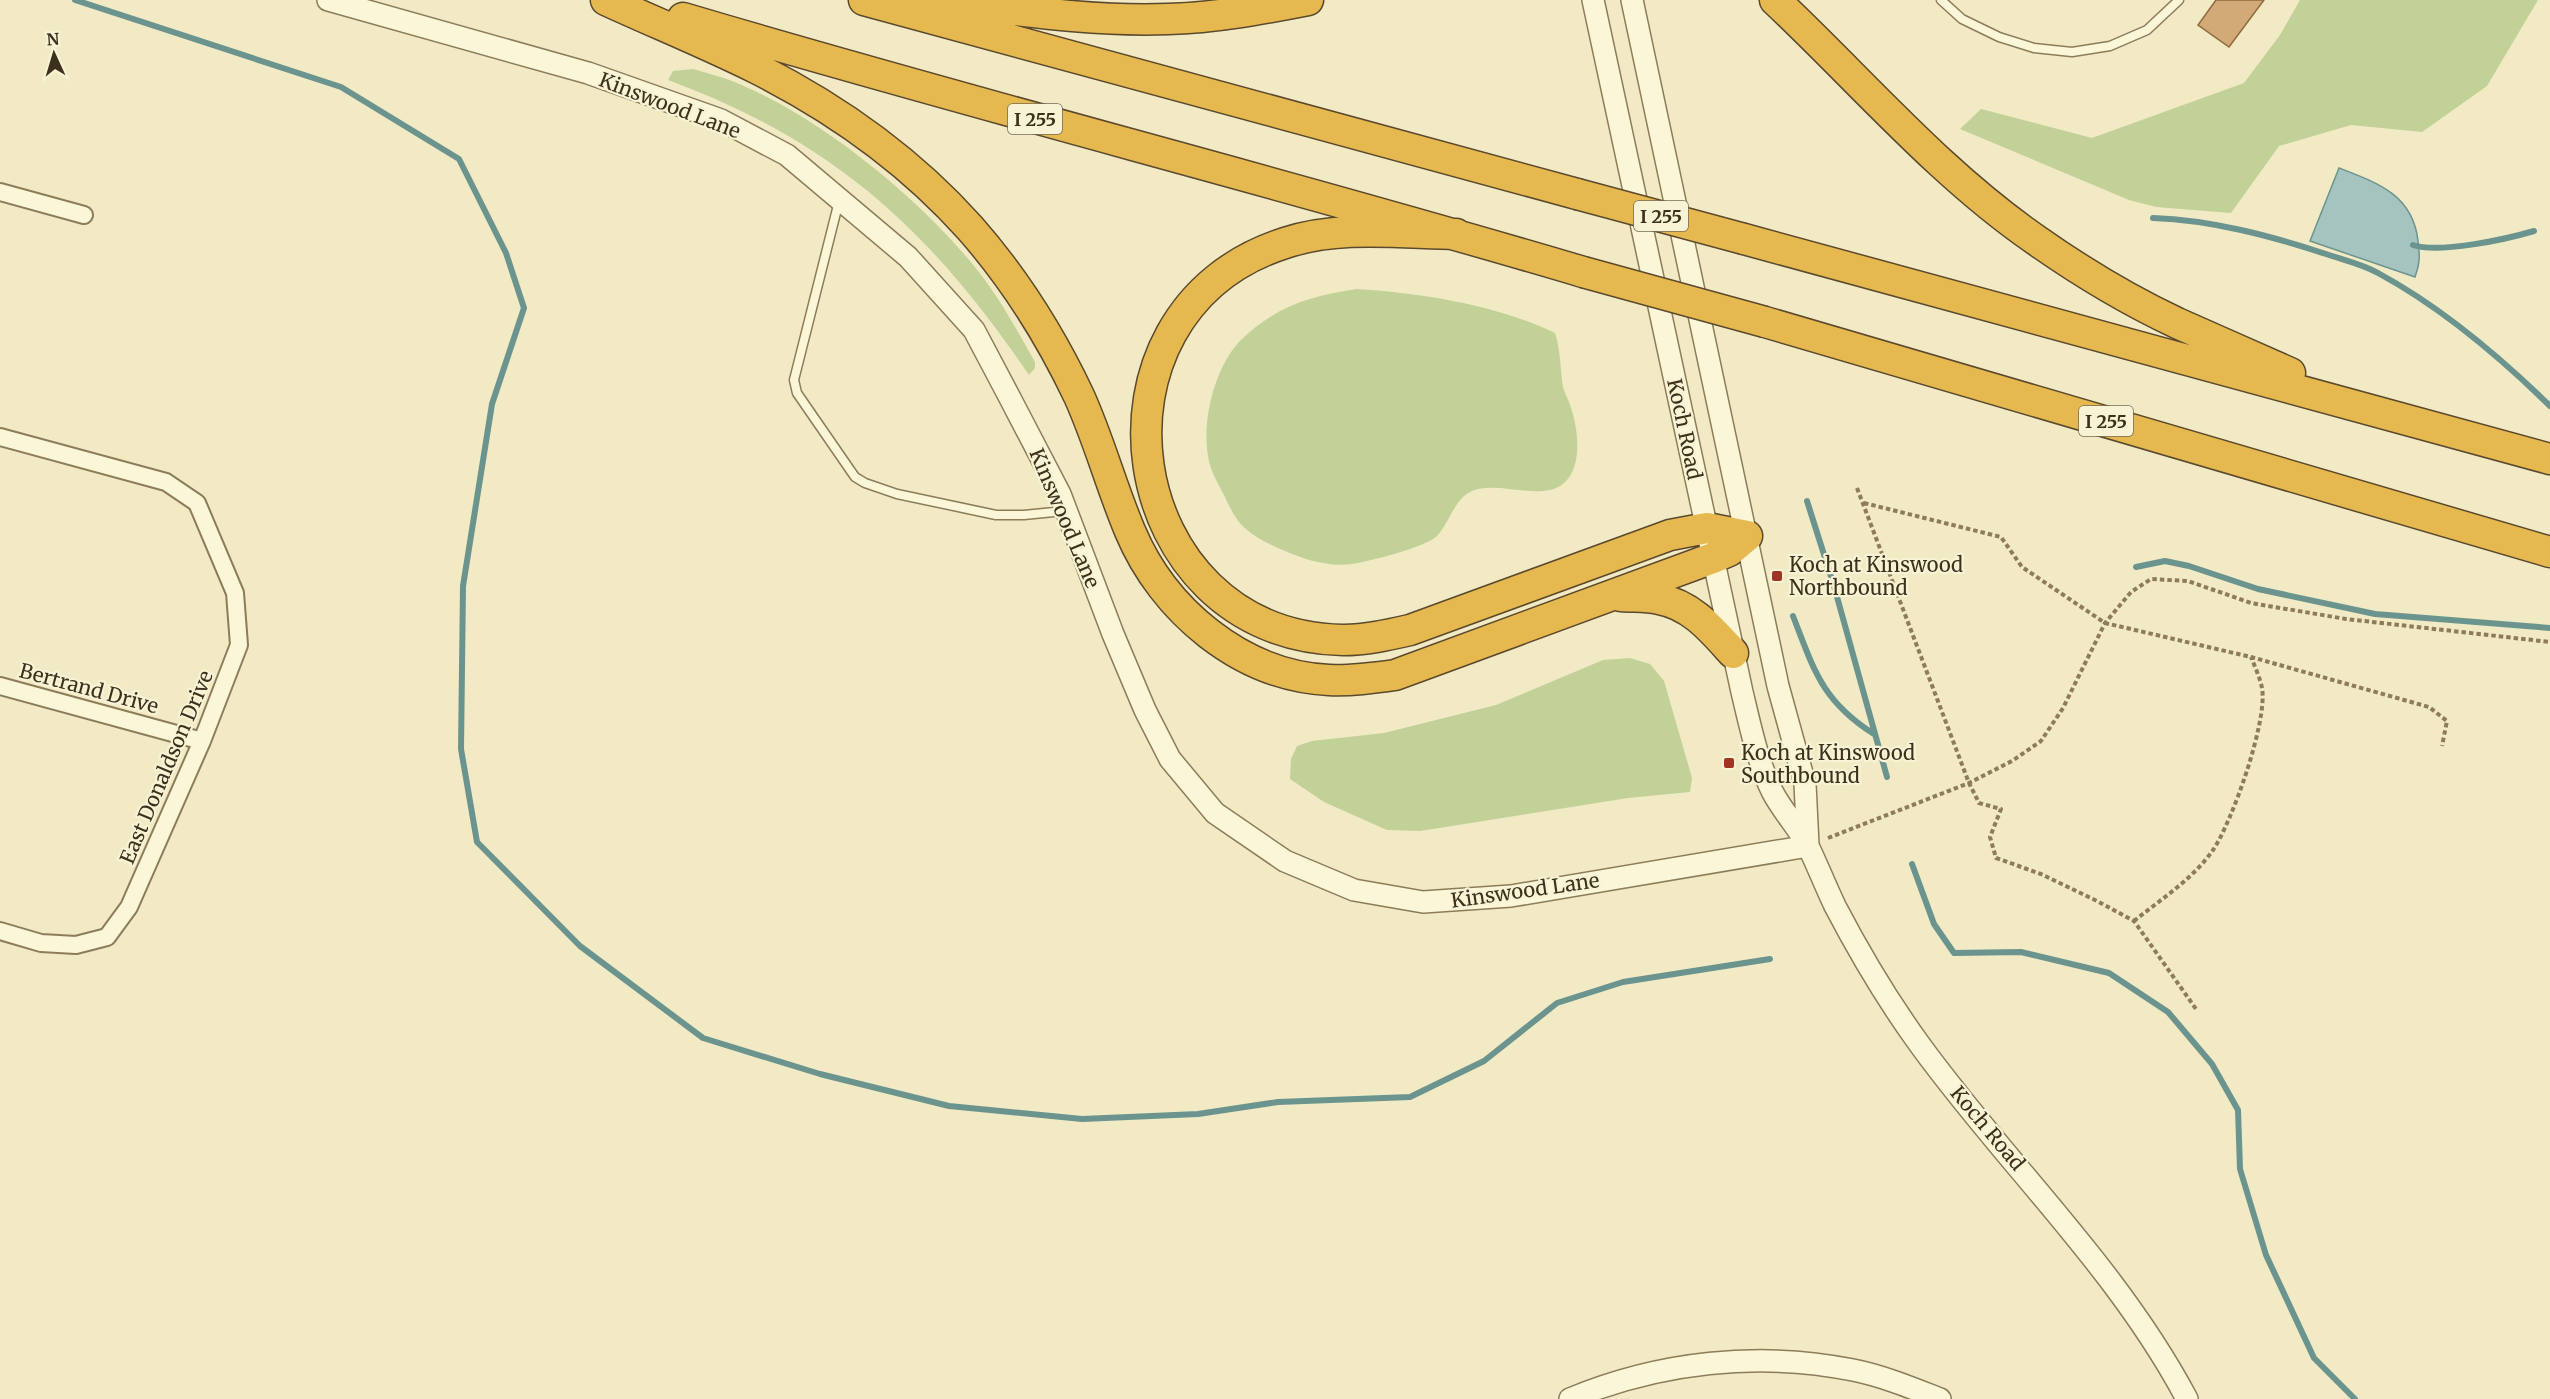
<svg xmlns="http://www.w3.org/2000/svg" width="2550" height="1399" font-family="Merriweather,serif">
	<rect width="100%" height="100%" fill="#f1eac4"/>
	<path fill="#c2d197" d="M2300 0H2538L2487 86 2422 132 2351 125 2279 146 2231 213 2156 207 2129 200 1960 129 1981 109 2092 138 2244 83 2280 35Z
		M693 69C706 73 719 76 732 81 821 116 928 204 985 280 1004 306 1019 334 1035 362V368L1029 375C930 230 835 142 668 80L673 71Z
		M1357 289C1421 293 1497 305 1555 333 1561 351 1560 369 1563 387 1565 394 1569 401 1571 408 1580 435 1584 482 1550 490 1527 495 1502 484 1478 489 1455 494 1451 521 1437 536 1426 547 1368 562 1351 564 1329 567 1306 560 1285 551 1271 545 1257 539 1246 529 1236 521 1229 506 1224 495 1220 487 1215 479 1212 471 1198 434 1212 371 1239 342 1274 307 1309 296 1357 289Z
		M1630 658 1650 664 1664 681 1692 778 1690 792 1628 798 1420 831 1387 830 1324 802 1290 779 1291 759 1297 746 1312 741 1384 733 1496 705 1603 660Z"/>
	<path fill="#a6c4bf" stroke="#6c948f" stroke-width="1.5" d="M2339 168C2378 183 2413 195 2418 241 2420 255 2420 264 2415 277L2310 241Z"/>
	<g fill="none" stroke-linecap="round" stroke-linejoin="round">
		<path stroke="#6c948f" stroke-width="6" d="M75 0 341 87 459 159 506 253 524 308 492 404 463 586 461 749 477 842 580 946 703 1038 820 1074 949 1106 1082 1119 1198 1114 1278 1102 1410 1097 1484 1061 1557 1003 1623 982 1770 959
			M2153 218C2212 220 2271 236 2326 254 2343 260 2362 264 2378 273 2441 307 2499 356 2550 406
			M2413 245C2439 254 2507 239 2534 231
			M1807 501 1834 586 1887 777
			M2136 567 2165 561 2189 566 2258 589 2375 614 2550 628
			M1793 616C1814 670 1822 701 1874 734
			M1912 864 1934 924 1954 953 2021 952 2109 973 2168 1012 2212 1064 2238 1110 2240 1169 2266 1255 2314 1358 2355 1399"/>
	</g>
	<path fill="#d2aa77" stroke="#8f693d" stroke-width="1.5" d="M2216 0H2264L2229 47 2198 25Z"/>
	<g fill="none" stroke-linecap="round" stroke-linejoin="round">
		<defs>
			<path id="service" d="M1941 0 1962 19 1999 37 2034 48 2072 52 2110 46 2147 30 2179 0
				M839 201 794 380 797 393 855 477 865 483 897 494 996 515H1024L1064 511"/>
			<path id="minor" d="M0 192 84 215
				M0 437 166 482 197 503 235 593 239 645 202 741 129 907 107 937 76 945 41 943 0 931
				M0 686 202 741"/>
			<path id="tertiary" d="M328 0 588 73 721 120 787 155 908 257 974 330 1011 400 1060 494 1113 634 1145 710 1170 759 1215 813 1285 861 1354 890 1423 902 1511 896 1808 846
				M1593 0 1742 692C1750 725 1757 760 1772 791 1782 811 1799 828 1809 848 1818 867 1826 887 1835 906 1860 954 1888 1001 1920 1045 2007 1165 2117 1267 2187 1399
				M1632 0 1778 686 1805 784 1808 845
				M1570 1399C1659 1362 1758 1351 1853 1370 1883 1376 1912 1388 1940 1399"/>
			<path id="motorway" d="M606 0C656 23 708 44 758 69 837 109 911 162 970 228 1014 278 1050 335 1079 396 1099 440 1111 486 1130 531 1163 610 1241 676 1329 680 1351 681 1373 678 1395 675L1713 558 1729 551 1747 536
				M864 0 1577 194
				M932 0C1010 9 1089 22 1168 19 1215 18 1262 9 1308 0
				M1775 0C1861 81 1939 173 2036 240 2080 271 2128 300 2177 323 2215 340 2252 356 2290 373
				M683 18C982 107 1284 183 1583 272
				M1456 234C1399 233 1339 225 1285 243 1069 312 1118 636 1343 640 1366 640 1388 635 1410 630L1670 535 1707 528 1747 536
				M1744 239 2550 459
				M1765 322 2550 552
				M1621 596C1634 597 1647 596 1659 599 1692 605 1712 630 1733 653"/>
		</defs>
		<use href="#service" stroke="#8e7c59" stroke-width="11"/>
		<use href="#minor" stroke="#8e7c59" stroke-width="20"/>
		<use href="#tertiary" stroke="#8e7c59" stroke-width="24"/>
		<use href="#motorway" stroke="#5b492d" stroke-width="33"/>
		<path stroke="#8e7c59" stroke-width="4" stroke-dasharray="4.5 3" stroke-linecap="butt" d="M1857 488 1969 783 1979 803 2001 809 1990 837 1996 858 2041 874 2097 901 2134 921 2196 1009
			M1864 503 2001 537 2022 567 2105 623 2251 657 2429 707 2447 721 2442 746
			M1828 838 1969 783 2012 761 2041 741 2063 708 2105 623 2131 592 2151 579 2188 581 2251 603 2346 619 2550 642
			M2134 921C2160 900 2193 879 2213 850 2232 822 2268 721 2262 688 2260 678 2255 667 2251 657"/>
		<use href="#service" stroke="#fbf6d8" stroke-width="8"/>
		<use href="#minor" stroke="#fbf6d8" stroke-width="16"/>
		<use href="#tertiary" stroke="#fbf6d8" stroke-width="21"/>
		<use href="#motorway" stroke="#e6b950" stroke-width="30"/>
		<defs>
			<path id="motorway-bridge" d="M1577 194 1744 239
				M1583 272 1765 322"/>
		</defs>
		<use href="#motorway-bridge" stroke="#5b492d" stroke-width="33" stroke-linecap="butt"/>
		<use href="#motorway-bridge" stroke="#e6b950" stroke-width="30"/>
	</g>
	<g fill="#a13524" stroke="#f8f3d4" stroke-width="2">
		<rect x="1771" y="570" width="12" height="12" rx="3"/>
		<rect x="1723" y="757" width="12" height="12" rx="3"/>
	</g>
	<g text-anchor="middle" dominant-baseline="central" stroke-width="4.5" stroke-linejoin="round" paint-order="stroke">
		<g fill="#f8f3d4" stroke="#756b55" stroke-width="1.5">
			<rect x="1008" y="104" width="54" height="30" rx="4.5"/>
			<rect x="1634" y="201" width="54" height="30" rx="4.5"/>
			<rect x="2079" y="406" width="54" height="30" rx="4.5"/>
		</g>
		<g font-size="18" font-weight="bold" fill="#3d311e">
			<text x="1035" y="119">I 255</text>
			<text x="1661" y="216">I 255</text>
			<text x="2106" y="421">I 255</text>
		</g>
		<g font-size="20" fill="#3d311e" stroke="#f8f3d4">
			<text transform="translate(670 105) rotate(21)">Kinswood Lane</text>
			<text transform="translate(1685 429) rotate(78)">Koch Road</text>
			<text transform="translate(1065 518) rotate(67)">Kinswood Lane</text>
			<text transform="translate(89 688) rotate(15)">Bertrand Drive</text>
			<text transform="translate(166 767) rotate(-67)">East Donaldson Drive</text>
			<text transform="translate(1525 890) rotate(-8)">Kinswood Lane</text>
			<text transform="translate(1988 1128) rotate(50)">Koch Road</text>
		</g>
		<g font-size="20" fill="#3d311e" stroke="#f8f3d4" text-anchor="start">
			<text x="1789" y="564">Koch at Kinswood<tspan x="1789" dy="23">Northbound</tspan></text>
			<text x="1741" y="752">Koch at Kinswood<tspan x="1741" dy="23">Southbound</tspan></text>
		</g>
	</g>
	<g transform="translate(54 54) rotate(356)" stroke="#f8f3d4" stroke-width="4.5" paint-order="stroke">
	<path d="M0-4.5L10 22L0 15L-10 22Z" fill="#3d311e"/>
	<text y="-9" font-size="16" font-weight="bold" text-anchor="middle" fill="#3d311e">N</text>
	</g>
</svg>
